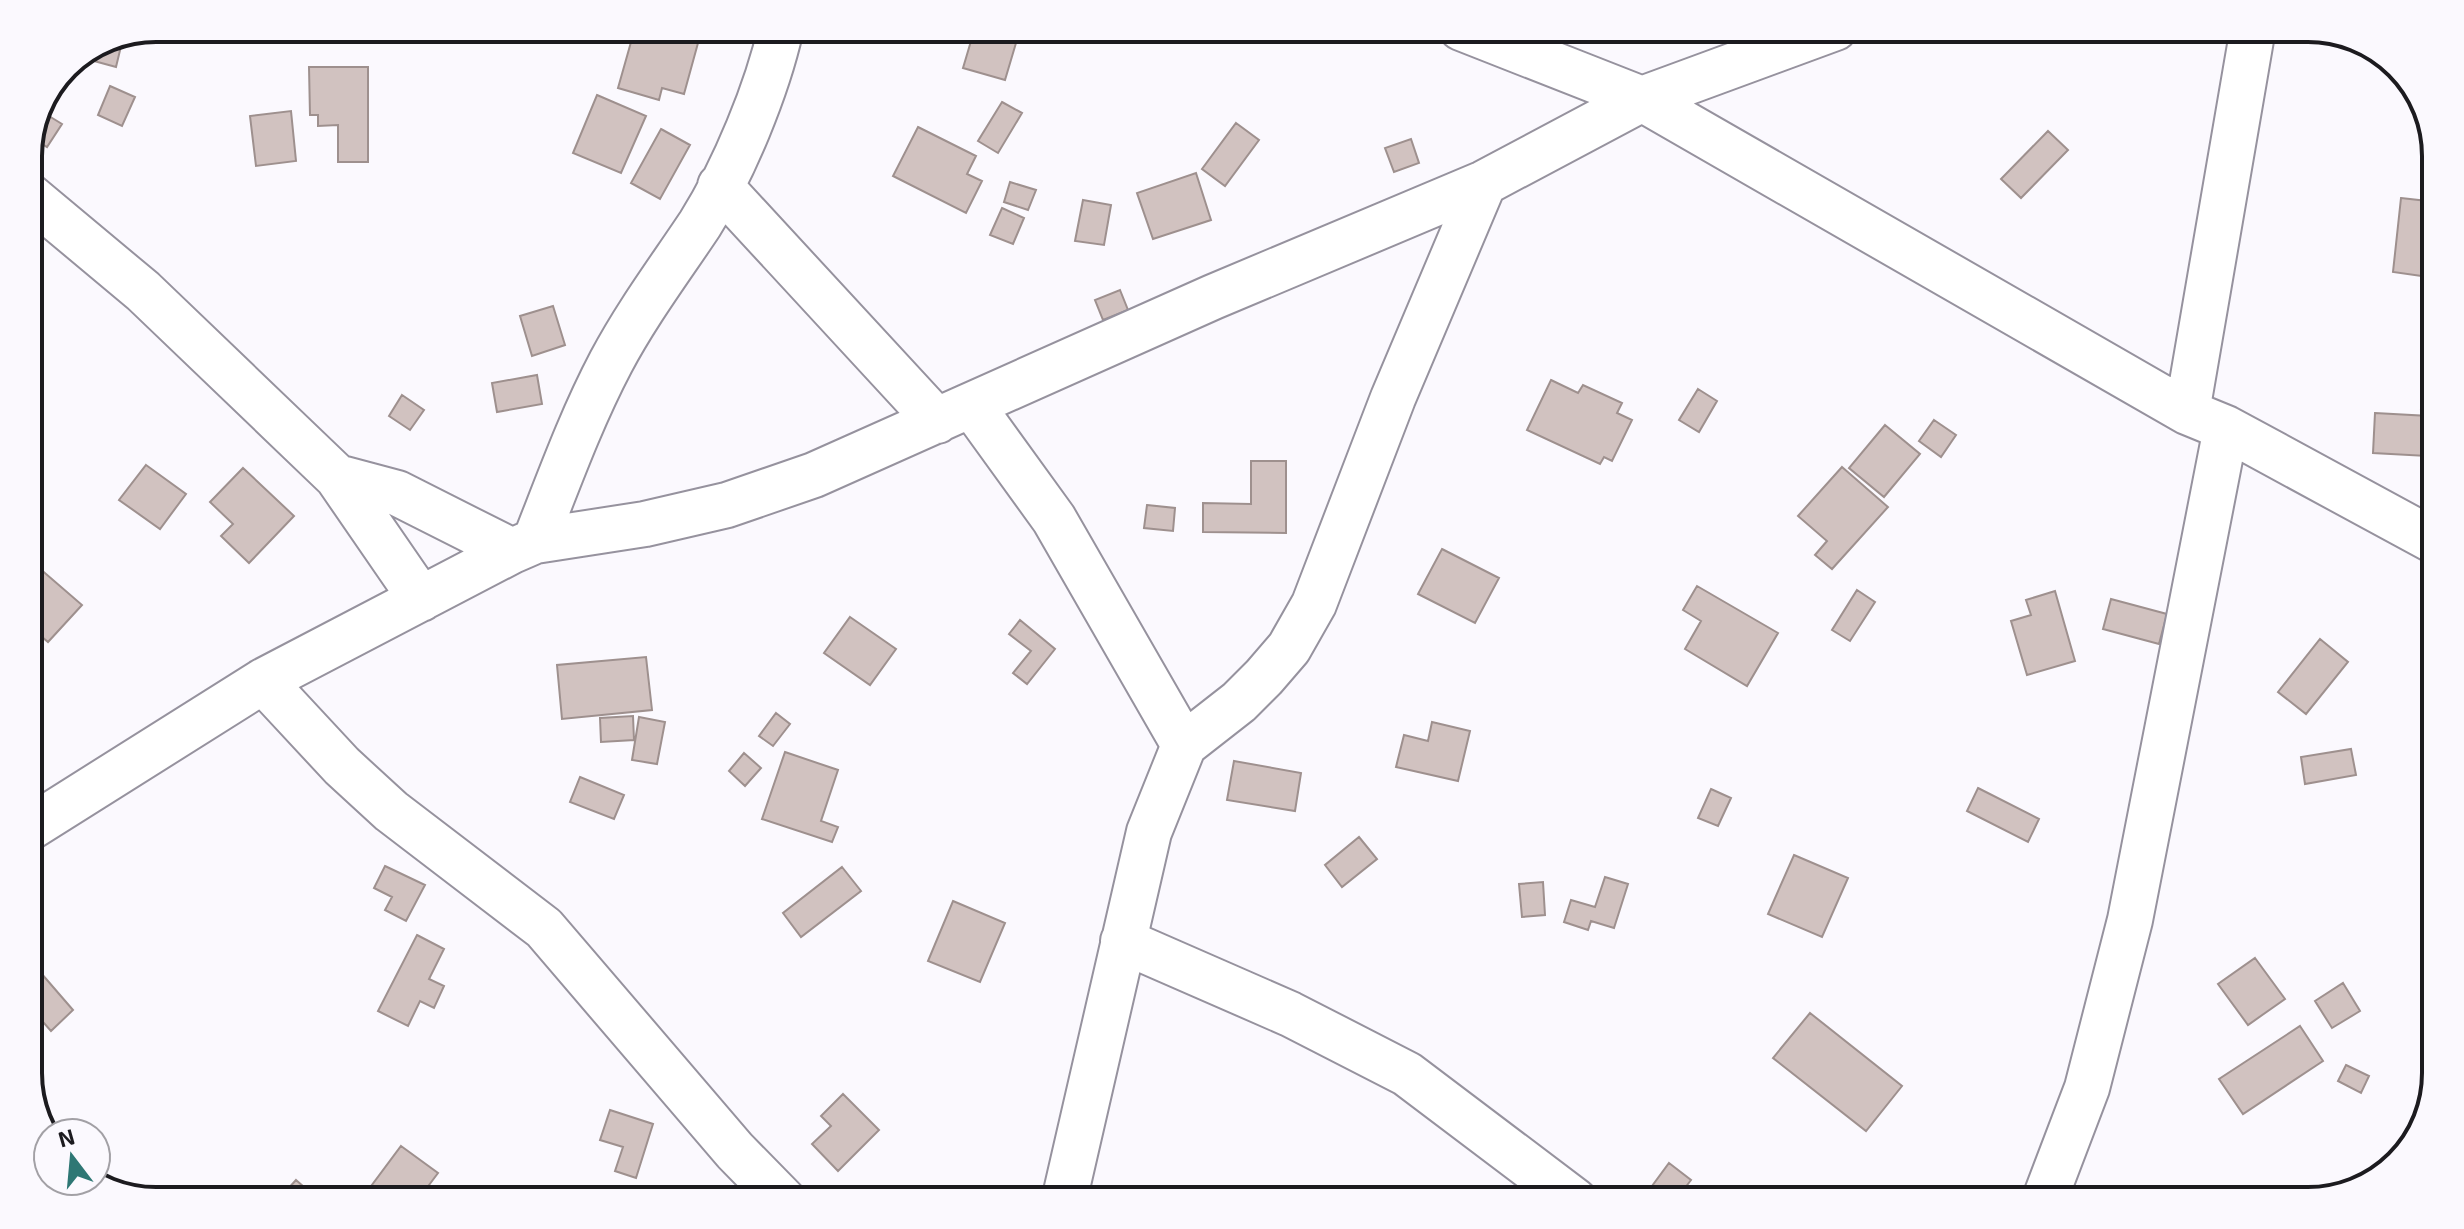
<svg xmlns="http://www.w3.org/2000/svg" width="2464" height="1229" font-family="'Exo 2',sans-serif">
	<rect width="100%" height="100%" fill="#fbf9fe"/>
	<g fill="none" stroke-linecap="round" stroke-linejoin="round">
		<path stroke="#6aa1e9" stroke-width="12" d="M96 1174 126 1194"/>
	</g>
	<path fill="#d1c2c0" stroke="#9e908e" stroke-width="2" d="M635 28 698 43 684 94 662 88 659 100 618 88Z
		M974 31 1016 43 1005 80 963 68Z
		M122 42 116 67 83 58Z
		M309 67H368V162H338V125L318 126V115H310Z
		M110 86 135 97 122 126 98 115Z
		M597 95 646 116 621 173 573 153Z
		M1002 102 1022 113 998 153 978 141Z
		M291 111 296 161 256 166 250 116Z
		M44 113 62 124 47 147 33 138Z
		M1236 123 1259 140 1225 186 1202 169Z
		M918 127 976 156 967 174 982 181 966 213 893 176Z
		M661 129 690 145 660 199 631 183Z
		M2048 131 2068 150 2021 198 2001 179Z
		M1411 139 1419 163 1394 172 1385 148Z
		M1196 173 1211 220 1153 239 1137 193Z
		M1010 182 1036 190 1028 210 1004 202Z
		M2401 198 2436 202V278L2393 272Z
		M1083 200 1111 205 1104 245 1075 241Z
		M1002 208 1024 218 1013 244 990 235Z
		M1120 290 1128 310 1103 320 1095 300Z
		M553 306 565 345 532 356 520 316Z
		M2430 322 2436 323V410L2421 409Z
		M537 375 542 404 497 412 492 383Z
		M1551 380 1578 393 1583 385 1622 403 1617 413 1632 420 1612 461 1604 457 1600 464 1527 430Z
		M1698 389 1717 401 1699 432 1679 420Z
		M402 395 424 410 410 430 389 416Z
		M2375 413 2429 416 2427 456 2373 453Z
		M1934 420 1956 435 1941 457 1919 441Z
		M1885 425 1920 454 1884 497 1849 468Z
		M1251 461H1286V533L1203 532V503L1251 504Z
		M146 465 186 494 160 529 119 500Z
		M1842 467 1888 507 1832 569 1815 555 1827 541 1798 516Z
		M243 468 294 516 249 563 221 536 233 524 210 502Z
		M1147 505 1175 508 1173 531 1144 528Z
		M1442 549 1499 578 1475 623 1418 594Z
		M31 561 82 605 48 642 28 625V564Z
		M1697 586 1778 633 1747 686 1685 649 1701 621 1683 610Z
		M1857 590 1875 602 1850 641 1832 630Z
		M2055 591 2075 661 2027 675 2011 621 2031 615 2026 600Z
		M2111 599 2167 614 2159 644 2103 629Z
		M850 617 896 649 870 685 824 653Z
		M1020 620 1055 649 1027 684 1013 673 1031 651 1009 634Z
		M28 634 42 647 28 662Z
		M2320 639 2348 662 2306 714 2278 692Z
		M646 657 652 710 562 719 557 665Z
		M28 706 40 713 28 731Z
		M776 713 790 724 773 746 759 736Z
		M633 716 634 740 601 742 600 718Z
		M639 717 665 722 657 764 632 760Z
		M1432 722 1470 731 1458 781 1396 767 1404 735 1428 741Z
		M2351 749 2356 775 2305 784 2301 757Z
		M785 752 838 770 821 821 838 827 832 842 762 819Z
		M744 753 761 768 745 786 729 771Z
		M1234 761 1301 773 1295 811 1227 800Z
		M580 777 624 795 614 819 570 802Z
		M1978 788 2039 819 2028 842 1967 811Z
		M1711 789 1731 798 1718 826 1698 818Z
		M1359 837 1377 859 1342 887 1325 865Z
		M1794 855 1848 878 1822 937 1768 914Z
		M385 866 425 885 406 921 385 910 392 897 374 888Z
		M842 867 861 891 801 937 783 913Z
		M1605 877 1628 884 1614 928 1591 921 1588 930 1564 922 1571 900 1595 907Z
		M1543 882 1545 915 1522 917 1519 884Z
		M953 901 1005 923 980 982 928 961Z
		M417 935 444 949 429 979 444 986 434 1008 420 1001 408 1026 378 1011Z
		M28 958 73 1010 51 1031 28 1005Z
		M2255 958 2285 999 2248 1025 2218 984Z
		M2343 983 2360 1011 2332 1028 2315 1001Z
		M1810 1013 1902 1086 1866 1131 1773 1058Z
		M2300 1026 2323 1061 2243 1114 2219 1079Z
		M2346 1065 2369 1076 2361 1093 2338 1081Z
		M843 1094 879 1130 838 1171 812 1144 831 1126 821 1116Z
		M610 1110 653 1124 636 1178 615 1171 623 1147 600 1140Z
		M401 1146 438 1173 417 1201H360Z
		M1669 1163 1691 1180 1675 1201H1641Z
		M296 1180 320 1201H277Z
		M631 1193 646 1201H627Z"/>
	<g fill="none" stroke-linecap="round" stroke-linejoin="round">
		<defs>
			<path id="street" d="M1461 28 1642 99 2187 412 2226 428 2436 542
				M720 186 937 421
				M28 195 143 291 337 477 421 599
				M973 407 1054 519 1184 745
				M2187 412 2253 28
				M337 477 397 493 512 551
				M535 541C559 480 581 419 611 362 637 313 670 269 700 224 734 170 767 90 781 28
				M263 681 342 766 391 811 544 928 735 1151 784 1201
				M28 829 263 681 512 551 535 541 645 524 727 505 814 475 1213 297 1484 183 1642 99 1835 28
				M1123 941 1290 1014 1407 1074 1575 1201
				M1064 1201 1149 832 1184 745 1239 702 1264 677 1289 648 1314 604 1393 398 1484 183
				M2044 1201 2087 1088 2130 920 2226 428"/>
		</defs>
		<use href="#street" stroke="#96929e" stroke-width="48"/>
		<use href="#street" stroke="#fff" stroke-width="44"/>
	</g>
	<path d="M0 0H2464V1229H0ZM156 42H2308A114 114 0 0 1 2422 156V1073A114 114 0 0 1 2308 1187H156A114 114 0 0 1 42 1073V156A114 114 0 0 1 156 42Z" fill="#fbf9fe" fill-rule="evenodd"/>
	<path fill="none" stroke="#1c1b1f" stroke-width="4" d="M156 42H2308A114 114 0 0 1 2422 156V1073A114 114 0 0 1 2308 1187H156A114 114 0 0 1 42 1073V156A114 114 0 0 1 156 42Z"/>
	<g transform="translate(72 1157) rotate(344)"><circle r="38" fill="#fbf9fe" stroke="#a2a0a5" stroke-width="2"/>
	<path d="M0-6L14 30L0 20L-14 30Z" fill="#2e7774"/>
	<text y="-12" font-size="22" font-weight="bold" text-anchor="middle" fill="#1c1b1f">N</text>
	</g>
</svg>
